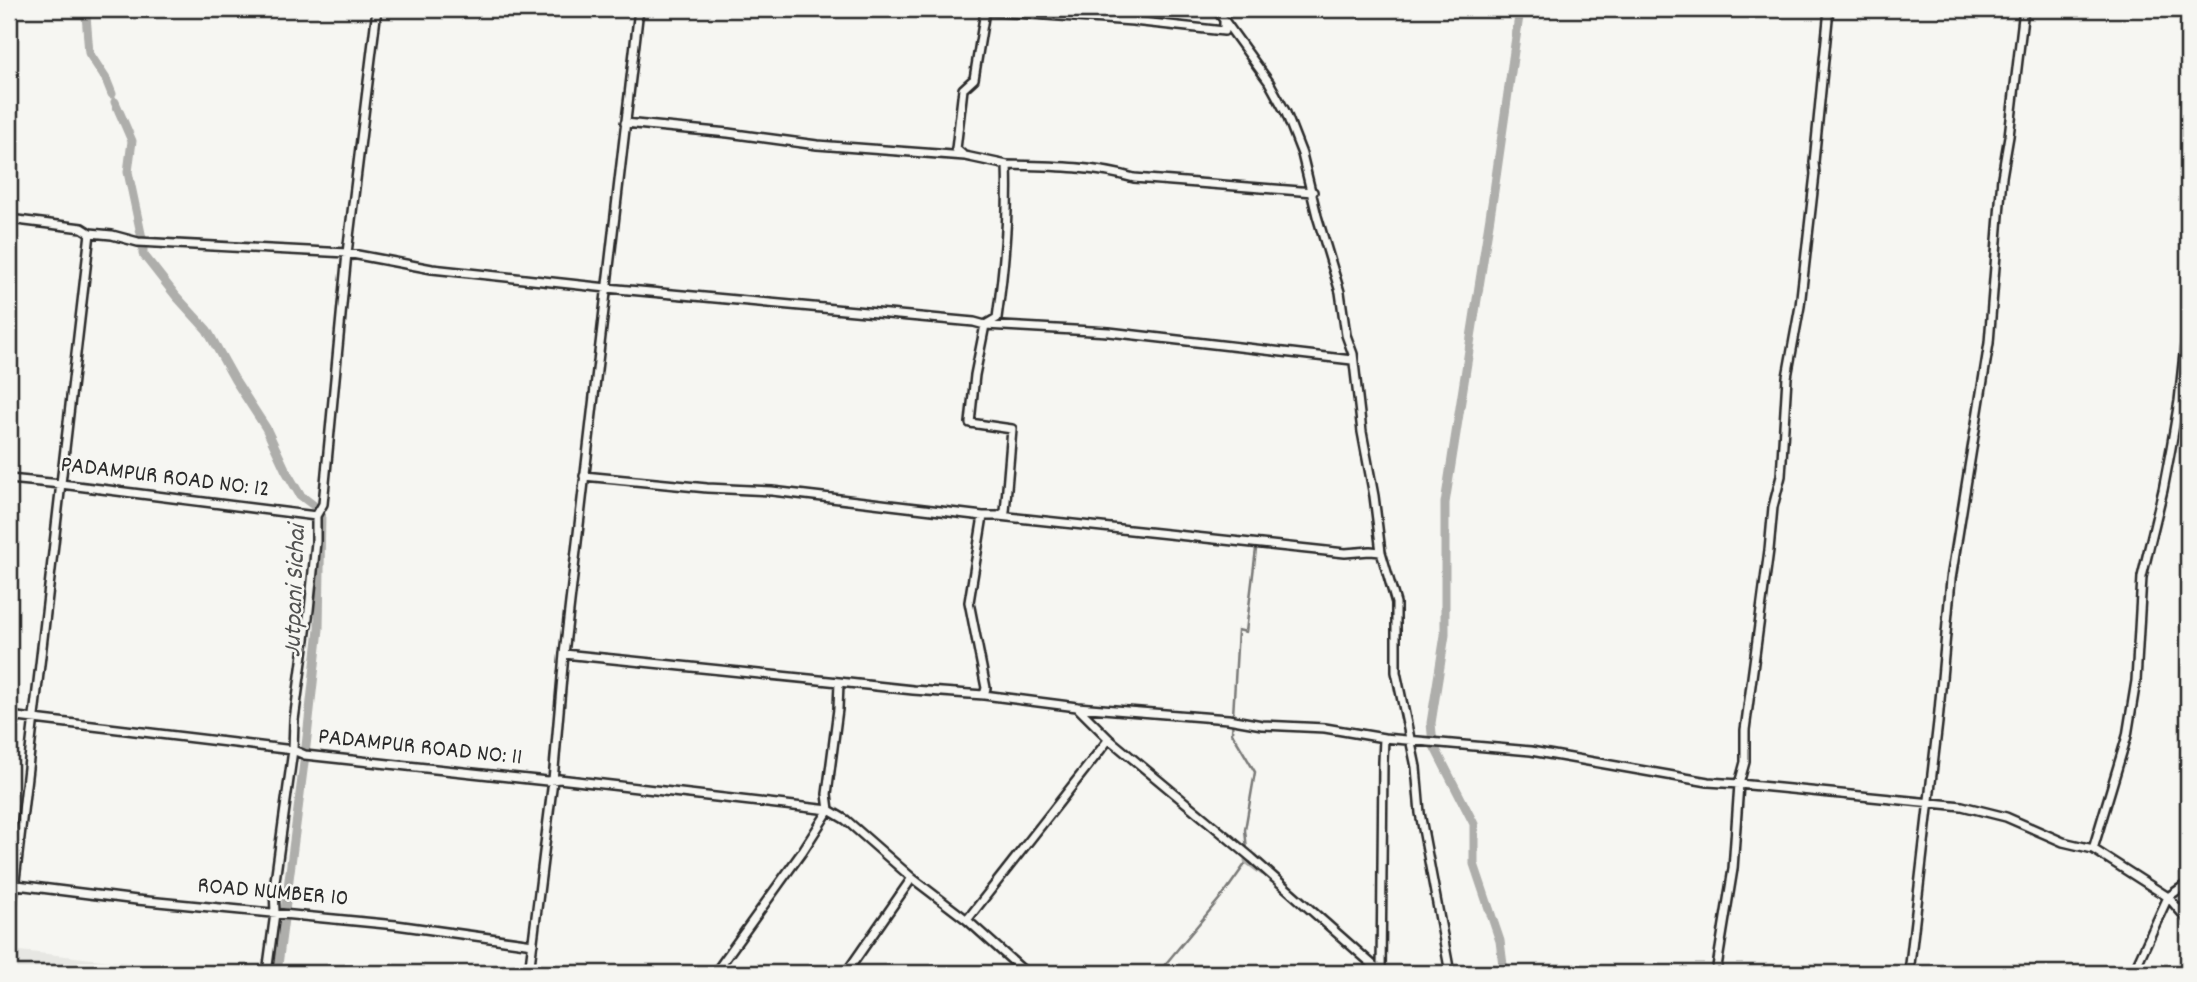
<svg xmlns="http://www.w3.org/2000/svg" width="2197" height="982" font-family="Dekko,sans-serif">
	<rect width="100%" height="100%" fill="#f6f6f2"/>
	<filter id="ink" filterUnits="userSpaceOnUse"><feTurbulence type="fractalNoise" baseFrequency=".0143" numOctaves="2"/><feDisplacementMap in="SourceGraphic" scale="14" xChannelSelector="R" yChannelSelector="G"/><feConvolveMatrix kernelMatrix="1 2 1 2 8 2 1 2 1" color-interpolation-filters="sRGB"/></filter>
	<g filter="url(#ink)">
		<path fill="#e7e7e3" d="M9 949 11 950 147 965 146 973H9Z"/>
		<g fill="none" stroke-linecap="round" stroke-linejoin="round">
			<path stroke="#7a7a78" stroke-width="2.5" d="M1247 850 1245 830 1255 772 1232 733 1238 630 1246 632 1256 549
				M1158 973 1226 891 1248 860 1247 857"/>
			<path stroke="#aeaeab" stroke-width="9" d="M77 9 86 15 89 53 106 79 112 94
				M115 102 132 141 128 172 143 243V254L176 296 207 330 235 380 266 428 286 471 300 495 321 511 319 629 305 755 277 973
				M1248 860 1263 871
				M1504 973 1500 941 1474 864V824L1433 744 1431 723 1445 635V503L1494 191 1520 9"/>
			<defs>
				<path id="street" d="M976 9 985 11 1133 21 1224 31V21
					M1216 9 1269 82 1286 113 1302 154 1317 216 1340 292 1346 335 1353 354 1362 432 1374 496 1381 552 1396 603V672L1416 767 1420 813 1450 973
					M625 123 728 133 817 145 965 156 1007 165C1009 215 1004 268 997 318L985 325 975 375 970 423 1012 429 1005 512 1000 515
					M963 155 956 149 963 89 974 79 985 11
					M1007 165C1049 166 1093 166 1134 178L1313 192
					M2188 185 2186 199 2188 246
					M9 219 82 228 90 233 9 932
					M90 233 112 235 138 242 347 253 432 269 607 288 974 322 985 325 1109 332 1352 360
					M584 476 707 488 772 491 983 516
					M9 479 61 484 316 516
					M564 654 839 682
					M984 695 1077 707 1228 719 1262 725 1325 728 1384 738
					M1077 707 1109 739 1252 858 1381 972 1389 973
					M9 716 293 750 305 755 547 781 559 779 829 810 846 820 912 878 967 920 1026 973
					M2093 849 2127 736 2136 681 2142 577 2163 490 2171 448 2179 401 2188 316
					M9 884 137 900 396 925 533 944
					M967 920 1109 739
					M267 973 275 913 274 888 293 750 294 720 309 610 316 542V516L323 504 347 253 377 9
					M529 973 553 780 564 654 639 9
					M715 973 802 852 829 810 827 794 838 709 839 682 913 690 984 695 986 688 969 602 983 516H999L1345 553 1370 551 1381 552
					M846 973 912 878
					M1381 973 1383 762 1384 738 1531 751 1708 782 1739 784 1745 762V730L1769 550 1773 507 1781 476 1787 377 1800 306 1815 174 1814 162 1829 9
					M1716 973 1733 869 1739 784 1962 806 2006 817 2063 842 2093 849 2168 897 2188 920
					M1909 973 1938 722 1951 579 1989 343 2002 177 2009 136 2024 9
					M2133 973 2168 897 2188 883"/>
			</defs>
			<use href="#street" stroke="#2b2b2b" stroke-width="12"/>
			<use href="#street" stroke="#f6f6f2" stroke-width="7"/>
		</g>
	</g>
	<g text-anchor="middle" dominant-baseline="central" stroke-width="5" stroke-linejoin="round" paint-order="stroke">
		<g font-size="24" fill="#2b2b2b" stroke="#f6f6f2">
			<text transform="translate(165 478) rotate(7)">PADAMPUR ROAD NO: 12</text>
			<text transform="translate(420 748) rotate(6)">PADAMPUR ROAD NO: 11</text>
			<text transform="translate(273 893) rotate(5)">ROAD NUMBER 10</text>
		</g>
		<g font-size="26" font-style="italic" fill="#525251" stroke="#f6f6f2">
			<text transform="translate(296 591) rotate(-88)">Jutpani Sichai</text>
		</g>
	</g>
	<rect width="2197" height="982" fill="none" stroke="#f6f6f2" stroke-width="35"/>
	<rect x="18" y="18" width="2162" height="947" fill="none" stroke="#2b2b2b" stroke-width="2.5" filter="url(#ink)"/>
</svg>
